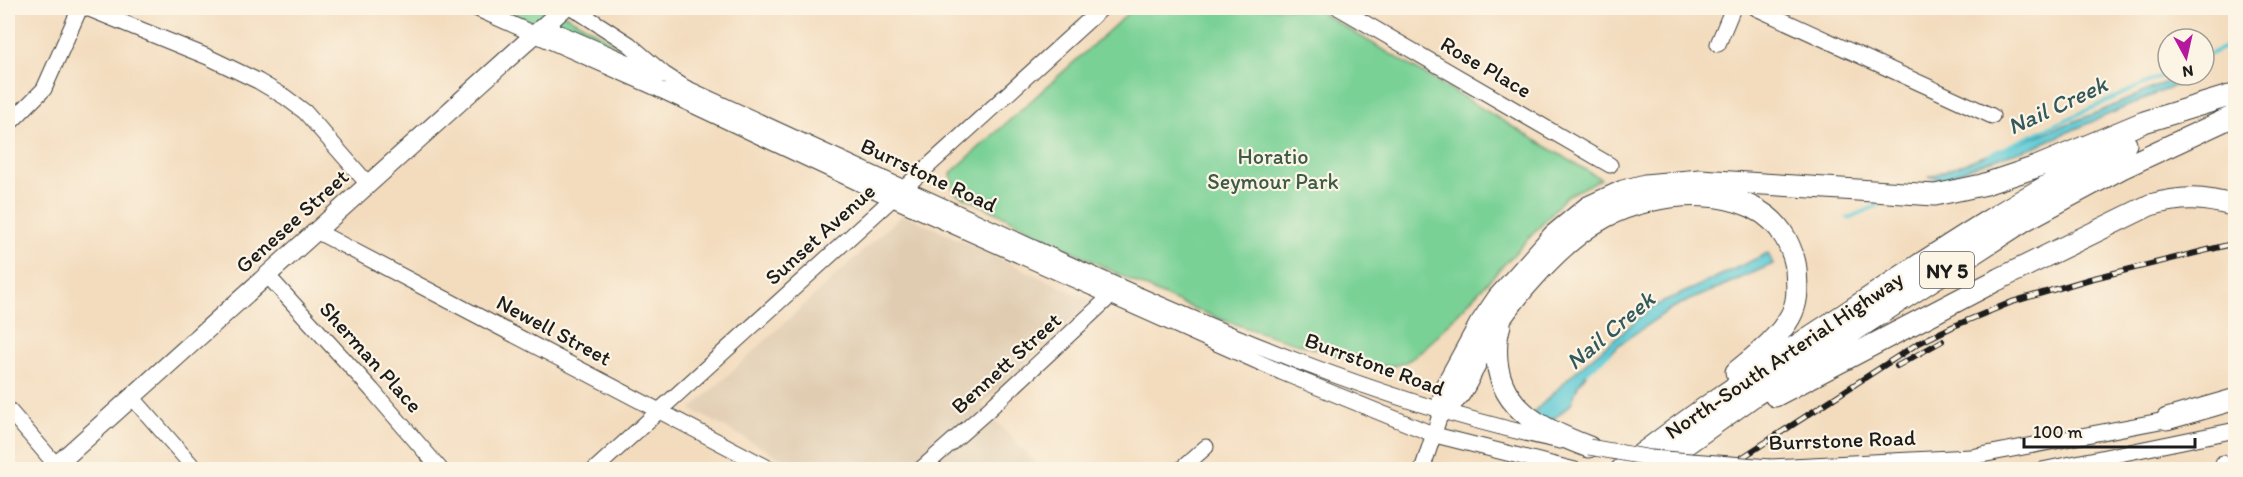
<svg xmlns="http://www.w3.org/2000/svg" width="2243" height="477" font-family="Itim,sans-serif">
	<rect width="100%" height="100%" fill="#fcf5e5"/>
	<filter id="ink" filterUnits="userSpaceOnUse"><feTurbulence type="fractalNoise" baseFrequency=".0167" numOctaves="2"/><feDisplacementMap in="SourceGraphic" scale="12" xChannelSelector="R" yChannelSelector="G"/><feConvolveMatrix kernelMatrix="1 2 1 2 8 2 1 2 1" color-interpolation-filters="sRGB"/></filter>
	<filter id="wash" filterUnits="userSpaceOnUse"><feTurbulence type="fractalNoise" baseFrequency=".008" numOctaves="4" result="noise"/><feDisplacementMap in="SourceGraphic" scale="24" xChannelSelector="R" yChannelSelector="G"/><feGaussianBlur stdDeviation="1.35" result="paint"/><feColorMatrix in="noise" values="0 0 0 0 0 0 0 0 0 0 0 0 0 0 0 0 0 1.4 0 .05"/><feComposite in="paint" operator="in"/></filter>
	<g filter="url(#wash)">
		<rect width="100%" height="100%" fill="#f3dcbe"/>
		<path fill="#e0ccb1" d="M903 214 1092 301 981 405 1041 469H801L691 409Z"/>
		<path fill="#79d196" stroke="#4a7659" stroke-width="1.5" d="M500 8H553L605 37 640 69Z
			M1134 8H1313L1601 179 1566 196 1545 221 1433 340C1407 365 1399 370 1362 364 1315 347 1265 336 1218 318 1127 284 1043 233 954 192L951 173Z"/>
		<path fill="#5ecad5" stroke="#3d7378" stroke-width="1.5" d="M2182 75H2199L2036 146 1979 164 1947 177H1929L2099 112Z
			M1768 253 1773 264 1672 308 1624 341 1591 368 1578 385 1571 404 1556 417 1545 422 1532 414 1574 373 1651 308Z"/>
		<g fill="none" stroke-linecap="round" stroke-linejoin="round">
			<path stroke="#5ecad5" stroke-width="4" d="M2204 57 2236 42
				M1989 155 2168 73
				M1928 184 1950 175
				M1848 218 1877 206
				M1587 372 1609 353"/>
		</g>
	</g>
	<g filter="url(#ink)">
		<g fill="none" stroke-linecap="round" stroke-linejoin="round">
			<defs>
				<path id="minor" d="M87 8 208 57 258 81 285 97 305 112 368 184
					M475 8 654 87 893 199 1281 372 1435 435 1575 470
					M573 8 629 44 664 74 684 87C805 143 926 199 1047 254 1212 329 1381 403 1560 441
					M1339 8 1610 165
					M1756 8 1992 116
					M544 26 659 76
					M1718 44 1733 8
					M8 125 44 89 80 8
					M316 231 772 470
					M267 275 372 390 441 470
					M132 397 196 470
					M8 409 56 465
					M2223 463 2224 470
					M1770 467 1971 457 2176 418
					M594 470 1102 8
					M920 470 987 411 1117 290
					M1180 470 1206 447
					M1422 470 1441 412
					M2042 470 2236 430"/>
				<path id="major" d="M51 470 564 8"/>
				<path id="highway" d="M1500 325C1496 337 1496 348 1497 361 1502 412 1547 431 1589 447
					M1775 396 1995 281 2150 205C2183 196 2202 197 2236 206
					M1441 412 1446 386 1479 326 1498 298 1554 235 1588 207 1623 191 1645 185 1700 180 1935 195 1982 185 2036 167 2144 122 2229 96
					M1441 412C1447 406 1455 400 1460 393 1473 374 1479 351 1491 332 1517 293 1563 239 1605 217 1655 190 1755 180 1786 239 1791 249 1795 258 1796 269 1797 287 1799 301 1790 317 1778 339 1755 356 1736 372
					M2167 419 2236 399
					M1621 470C1694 412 1772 362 1849 311 1939 251 2029 191 2126 144
					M1650 470 1755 395 2025 220 2122 168 2236 115"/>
			</defs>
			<use href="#minor" stroke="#3c3934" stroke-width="17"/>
			<use href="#major" stroke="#3c3934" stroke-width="20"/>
			<use href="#highway" stroke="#3c3934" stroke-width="23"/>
			<use href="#minor" stroke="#fff" stroke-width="15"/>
			<use href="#major" stroke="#fff" stroke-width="18"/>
			<use href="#highway" stroke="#fff" stroke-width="21"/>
			<defs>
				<path id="rail" d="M1897 366 1942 341
					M1723 470 1917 344 1954 326 2012 302 2090 279 2236 243"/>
			</defs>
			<use href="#rail" stroke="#1c1c1c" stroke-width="6"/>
			<use href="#rail" stroke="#fcf5e5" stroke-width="4" stroke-dasharray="11" stroke-linecap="butt"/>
			<defs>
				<path id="minor-bridge" d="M1589 447 1651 458 1770 467"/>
			</defs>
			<use href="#minor-bridge" stroke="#3c3934" stroke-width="17" stroke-linecap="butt"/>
			<use href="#minor-bridge" stroke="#fff" stroke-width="15"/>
		</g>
	</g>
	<g text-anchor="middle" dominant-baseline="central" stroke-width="4.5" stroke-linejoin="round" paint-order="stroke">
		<rect fill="#fcf5e5" stroke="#5f5d58" stroke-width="1.5" x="1920" y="252" width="54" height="36" rx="4.5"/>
		<g font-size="21" font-weight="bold" fill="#1c1c1c">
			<text x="1947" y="270">NY 5</text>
		</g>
		<g font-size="22" fill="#1c1c1c" stroke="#fcf5e5">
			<text transform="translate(1486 67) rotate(30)">Rose Place</text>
			<text transform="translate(929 175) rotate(25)">Burrstone Road</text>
			<text transform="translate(292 221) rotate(-42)">Genesee Street</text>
			<text transform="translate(820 234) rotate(-42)">Sunset Avenue</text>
			<text transform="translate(554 330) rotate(28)">Newell Street</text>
			<text transform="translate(1784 355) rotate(-34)">North-South Arterial Highway</text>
			<text transform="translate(371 357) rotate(48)">Sherman Place</text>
			<text transform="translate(1006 363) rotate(-42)">Bennett Street</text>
			<text transform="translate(1375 364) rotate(20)">Burrstone Road</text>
			<text transform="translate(1842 440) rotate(-2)">Burrstone Road</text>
		</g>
		<g font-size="22" fill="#3d5b47" stroke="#fcf5e5">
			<text x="1273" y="156">Horatio<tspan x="1273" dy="25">Seymour Park</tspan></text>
		</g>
		<g font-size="24" font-style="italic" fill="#33595d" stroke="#fcf5e5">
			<text transform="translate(2057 105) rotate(-25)">Nail Creek</text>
			<text transform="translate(1610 330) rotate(-40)">Nail Creek</text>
		</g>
	</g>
	<rect width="2243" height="477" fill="none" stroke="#fcf5e5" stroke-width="30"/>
	<g transform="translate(2186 57) rotate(172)"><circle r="28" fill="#fcf5e5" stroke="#a29e95" stroke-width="1.5"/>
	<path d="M0-4.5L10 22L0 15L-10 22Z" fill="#b5179e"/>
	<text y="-9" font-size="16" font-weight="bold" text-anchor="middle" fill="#1c1c1c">N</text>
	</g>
	<path d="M2024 438v9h171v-9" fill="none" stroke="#1c1c1c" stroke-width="3"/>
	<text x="2033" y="438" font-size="18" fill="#1c1c1c" stroke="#fcf5e5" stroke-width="4.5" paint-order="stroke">100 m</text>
</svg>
